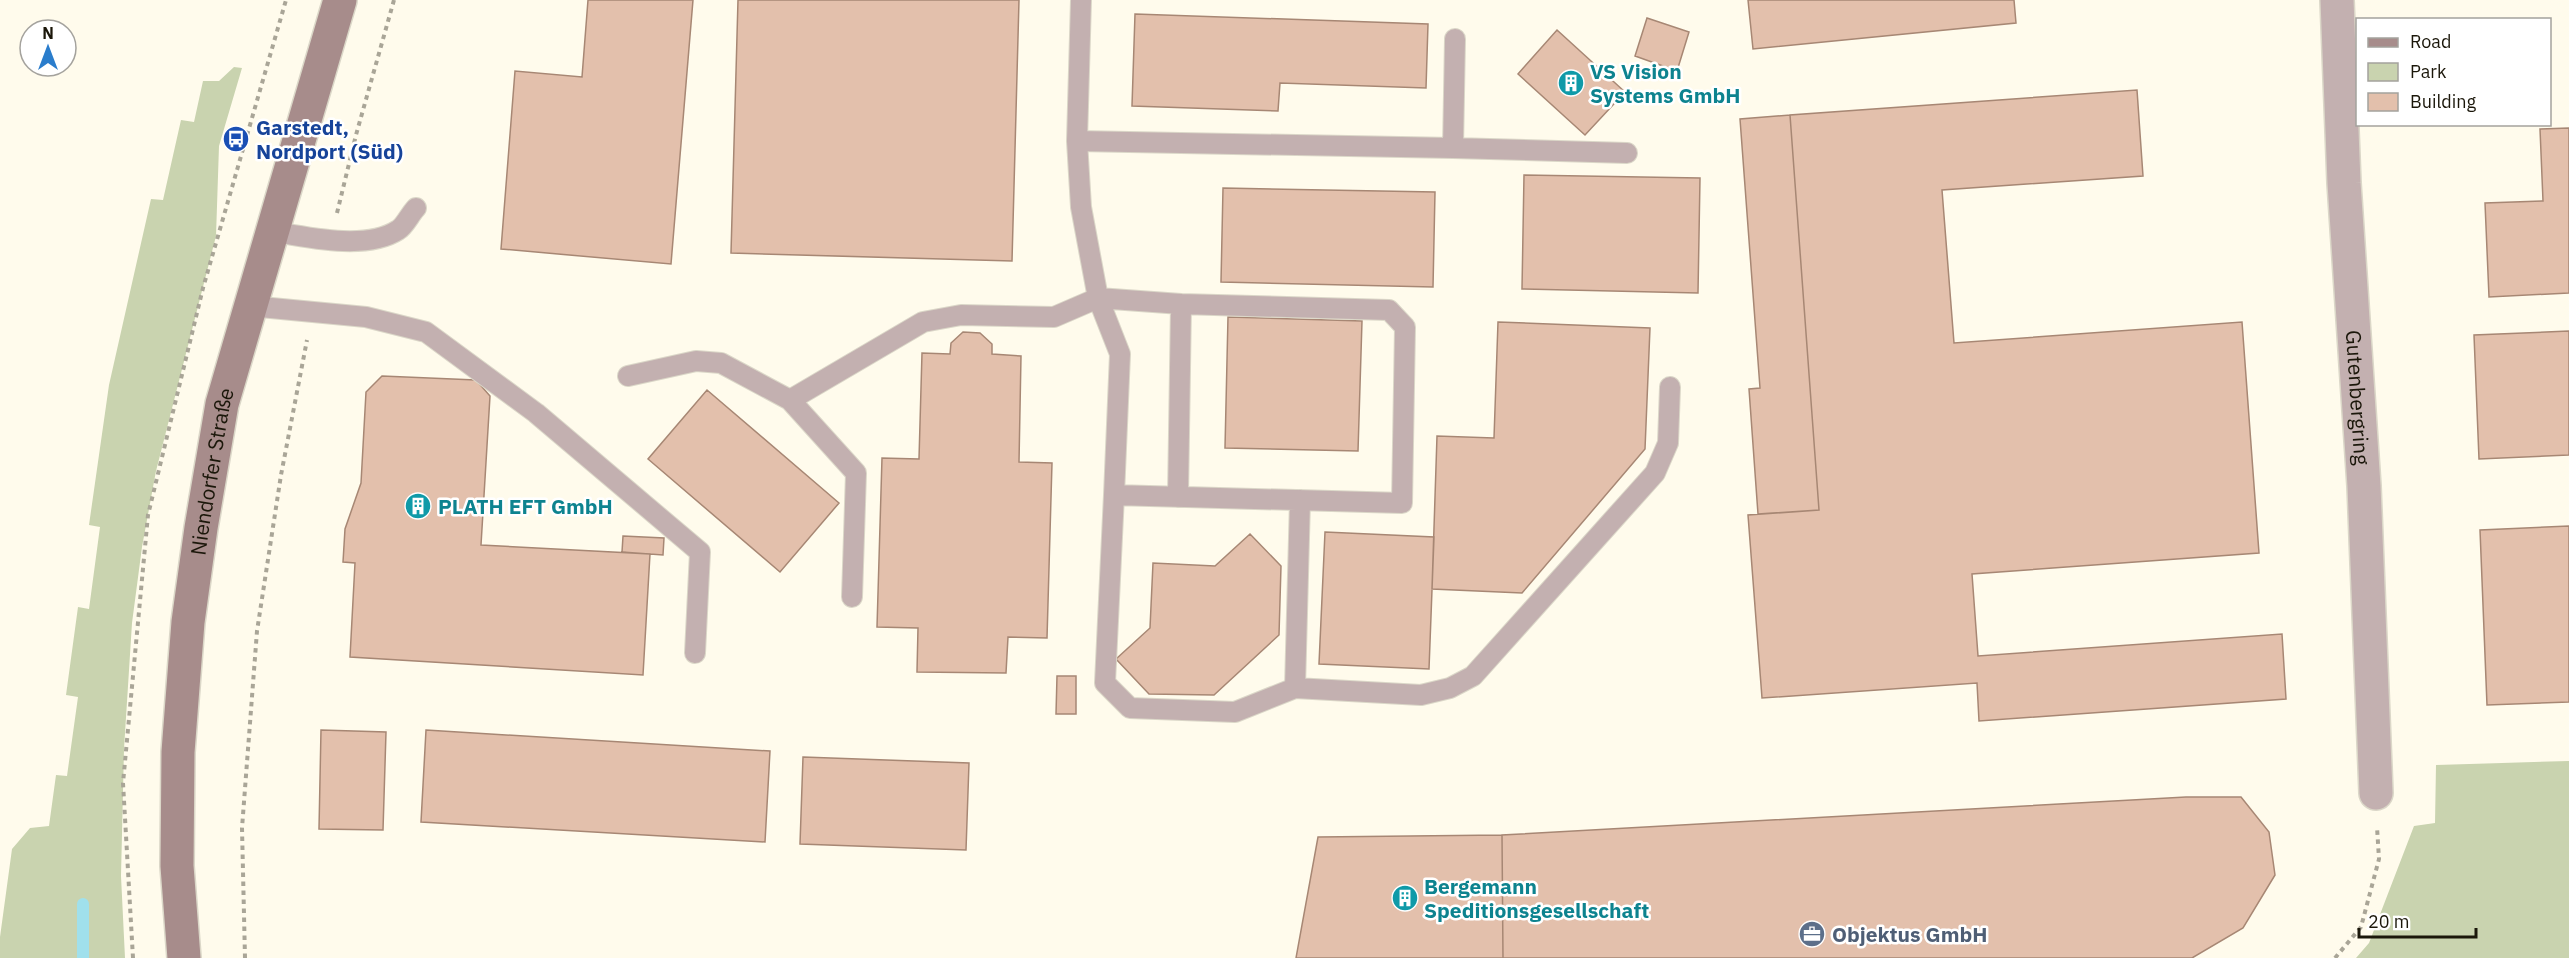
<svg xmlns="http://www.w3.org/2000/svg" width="2569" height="958" font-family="'IBM Plex Sans',sans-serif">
	<rect width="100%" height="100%" fill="#fffbec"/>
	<path fill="#c9d3af" d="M234 67 242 68 219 146 216 236 156 471 142 547 132 623 124 749 121 876 125 958H0V937L12 849 30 828 49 826 56 775 67 776 78 697 66 695 78 607 89 609 100 527 89 525 109 385 151 199 163 200 181 120 194 122 203 81H219Z
		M2569 761V958H2356L2369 943 2414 826 2435 823 2436 765Z"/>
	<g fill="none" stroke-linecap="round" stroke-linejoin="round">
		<path stroke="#a0e0ec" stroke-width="12" d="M83 958V904"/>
	</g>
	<path fill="#e3c0ac" stroke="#a78774" stroke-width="1.5" d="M588 0H693L671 264 501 249 515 71 582 77Z
		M738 0H1019L1012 261 731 253Z
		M1748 0H2014L2016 23 1753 49Z
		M1135 14 1428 24 1426 88 1280 83 1278 111 1132 106Z
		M1647 18 1689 32 1677 71 1635 56Z
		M1557 30 1625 92 1585 135 1518 74Z
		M2137 90 2143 176 1942 190 1954 343 2242 322 2259 553 1972 574 1978 656 2282 634 2286 699 1979 721 1977 683 1762 698 1748 515 1819 510 1790 115Z
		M1790 115 1819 510 1758 514 1749 389 1760 388 1740 119Z
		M2569 128V293L2489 297 2485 203 2543 201 2540 129Z
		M1524 175 1700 178 1698 293 1522 289Z
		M1223 188 1435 192 1433 287 1221 282Z
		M1228 317 1362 321 1358 451 1225 448Z
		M1498 322 1650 328 1645 449 1522 593 1432 589 1437 436 1494 438Z
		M2569 331V455L2479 459 2474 335Z
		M963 332 980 333 992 344V354L1021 356 1019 462 1052 463 1047 638 1008 637 1006 673 917 672 918 628 877 627 882 458 919 459 922 353 950 354 951 343Z
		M382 376 476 380 490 396 481 545 650 554 643 675 350 657 355 563 343 562 345 529 361 483 366 392Z
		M707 390 839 503 780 572 648 459Z
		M2569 526V702L2487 705 2480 530Z
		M1325 532 1434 537 1429 669 1319 664Z
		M1250 534 1281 566 1279 635 1214 695 1149 694 1116 659 1150 628 1153 563 1215 566Z
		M623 536 664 538 663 555 622 552Z
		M1057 676H1076V714H1056Z
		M321 730 386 732 383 830 319 829Z
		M426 730 770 751 765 842 421 822Z
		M803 757 969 763 966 850 800 844Z
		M2186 797H2241L2269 832 2275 875 2243 928 2192 958H1503L1502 835Z
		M1502 835 1503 958H1296L1318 837Z"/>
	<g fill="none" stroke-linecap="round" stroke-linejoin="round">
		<defs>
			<path id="lane" d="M1081 0 1077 141 1081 207 1098 298 1120 354 1114 495 1402 503 1405 327 1389 310 1181 304
				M1077 141 1453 148 1455 39
				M1453 148 1627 153
				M271 231C306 237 366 251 398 230 405 226 410 214 416 208
				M250 306 366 317 426 332 536 413 700 552 695 653
				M628 376 696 361 721 363 790 400 923 322 961 315 1054 317 1098 298 1181 304 1178 497
				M790 400 856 473 852 597
				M1114 495 1105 683 1130 708 1235 712 1295 688 1421 695 1450 688 1473 676 1655 473 1668 443 1670 387
				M1295 688 1300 500"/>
			<g id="street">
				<path id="s1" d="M2337 0 2344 183 2364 486 2376 793"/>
			</g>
			<g id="secondary">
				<path id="s2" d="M184 958 177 866 178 752 188 622 201 528 222 404 340 0"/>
			</g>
		</defs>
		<use href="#lane" stroke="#dbd7c8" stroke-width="22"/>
		<use href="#street" stroke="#dbd7c8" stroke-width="36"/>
		<use href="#secondary" stroke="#dbd7c8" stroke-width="36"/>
		<path stroke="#a9a597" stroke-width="4" stroke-dasharray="4.5 4.5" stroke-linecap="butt" d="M337 213 356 135 394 0
			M133 958 123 783 148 515 203 288 286 0
			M245 958 242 828 257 631 281 475 307 340
			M2335 958 2361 927 2379 859 2377 827"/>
		<use href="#lane" stroke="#c3b0b0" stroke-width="20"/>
		<use href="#street" stroke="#c3b0b0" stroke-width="33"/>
		<use href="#secondary" stroke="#a78c8b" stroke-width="33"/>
	</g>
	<defs>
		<symbol id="building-disc" viewBox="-11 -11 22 22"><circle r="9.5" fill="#0f9aa8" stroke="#fff"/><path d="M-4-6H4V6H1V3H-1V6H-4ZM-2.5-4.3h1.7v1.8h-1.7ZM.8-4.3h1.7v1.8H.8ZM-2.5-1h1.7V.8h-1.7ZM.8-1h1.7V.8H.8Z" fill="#fff"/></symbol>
		<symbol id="bus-disc" viewBox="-11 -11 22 22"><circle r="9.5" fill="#1a4fb4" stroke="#fff"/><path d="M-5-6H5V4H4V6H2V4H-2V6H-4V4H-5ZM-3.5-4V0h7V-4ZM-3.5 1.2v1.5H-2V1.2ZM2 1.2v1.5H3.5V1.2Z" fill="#fff"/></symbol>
		<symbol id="office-disc" viewBox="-11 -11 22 22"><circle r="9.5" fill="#5c6f8a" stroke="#fff"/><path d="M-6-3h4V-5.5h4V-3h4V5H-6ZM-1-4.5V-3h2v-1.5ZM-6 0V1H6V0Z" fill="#fff"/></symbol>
	</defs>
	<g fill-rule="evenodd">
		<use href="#building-disc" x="1556" y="68" width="30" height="30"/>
		<use href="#bus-disc" x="221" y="124" width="30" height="30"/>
		<use href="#building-disc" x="403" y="491" width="30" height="30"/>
		<use href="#building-disc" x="1390" y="883" width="30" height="30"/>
		<use href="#office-disc" x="1797" y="919" width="30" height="30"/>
	</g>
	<g text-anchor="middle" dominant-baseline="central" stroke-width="5" stroke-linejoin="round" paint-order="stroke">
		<g font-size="21" font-weight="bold" fill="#0d838f" stroke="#fff" text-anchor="start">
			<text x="1590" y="71">VS Vision<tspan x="1590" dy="24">Systems GmbH</tspan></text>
			<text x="438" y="506">PLATH EFT GmbH</text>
			<text x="1424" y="886">Bergemann<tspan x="1424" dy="24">Speditionsgesellschaft</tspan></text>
		</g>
		<g font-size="21" font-weight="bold" fill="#164399" stroke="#fff" text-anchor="start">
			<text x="256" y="127">Garstedt,<tspan x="256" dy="24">Nordport (Süd)</tspan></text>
		</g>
		<g font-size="21" fill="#1b170a" stroke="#fff">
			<text stroke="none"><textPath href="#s1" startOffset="398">Gutenbergring</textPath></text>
			<text stroke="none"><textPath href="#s2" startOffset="489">Niendorfer Straße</textPath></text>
		</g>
		<g font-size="21" font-weight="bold" fill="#4e5e75" stroke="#fff" text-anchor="start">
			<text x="1832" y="934">Objektus GmbH</text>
		</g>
	</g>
	<rect x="2356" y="18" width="195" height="108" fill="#ffffff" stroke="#a4a29d" stroke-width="1.5"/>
	<rect x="2368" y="38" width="30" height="9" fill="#a78c8b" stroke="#a4a29d" stroke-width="1.5"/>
	<text x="2410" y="48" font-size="18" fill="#1b170a">Road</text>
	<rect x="2368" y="63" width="30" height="18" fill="#c9d3af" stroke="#a4a29d" stroke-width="1.5"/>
	<text x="2410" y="78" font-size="18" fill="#1b170a">Park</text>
	<rect x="2368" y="93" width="30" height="18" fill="#e3c0ac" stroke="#a4a29d" stroke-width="1.5"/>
	<text x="2410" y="108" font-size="18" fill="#1b170a">Building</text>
	<g transform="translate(48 48)"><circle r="28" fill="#ffffff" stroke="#a4a29d" stroke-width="1.5"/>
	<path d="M0-4.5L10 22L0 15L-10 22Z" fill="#2a7dcc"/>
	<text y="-9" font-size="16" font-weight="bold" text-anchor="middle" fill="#1b170a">N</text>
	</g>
	<path d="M2359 928v9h117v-9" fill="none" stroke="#1b170a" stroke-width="3"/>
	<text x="2368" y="928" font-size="18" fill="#1b170a" stroke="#ffffff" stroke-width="4.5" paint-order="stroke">20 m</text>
</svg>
